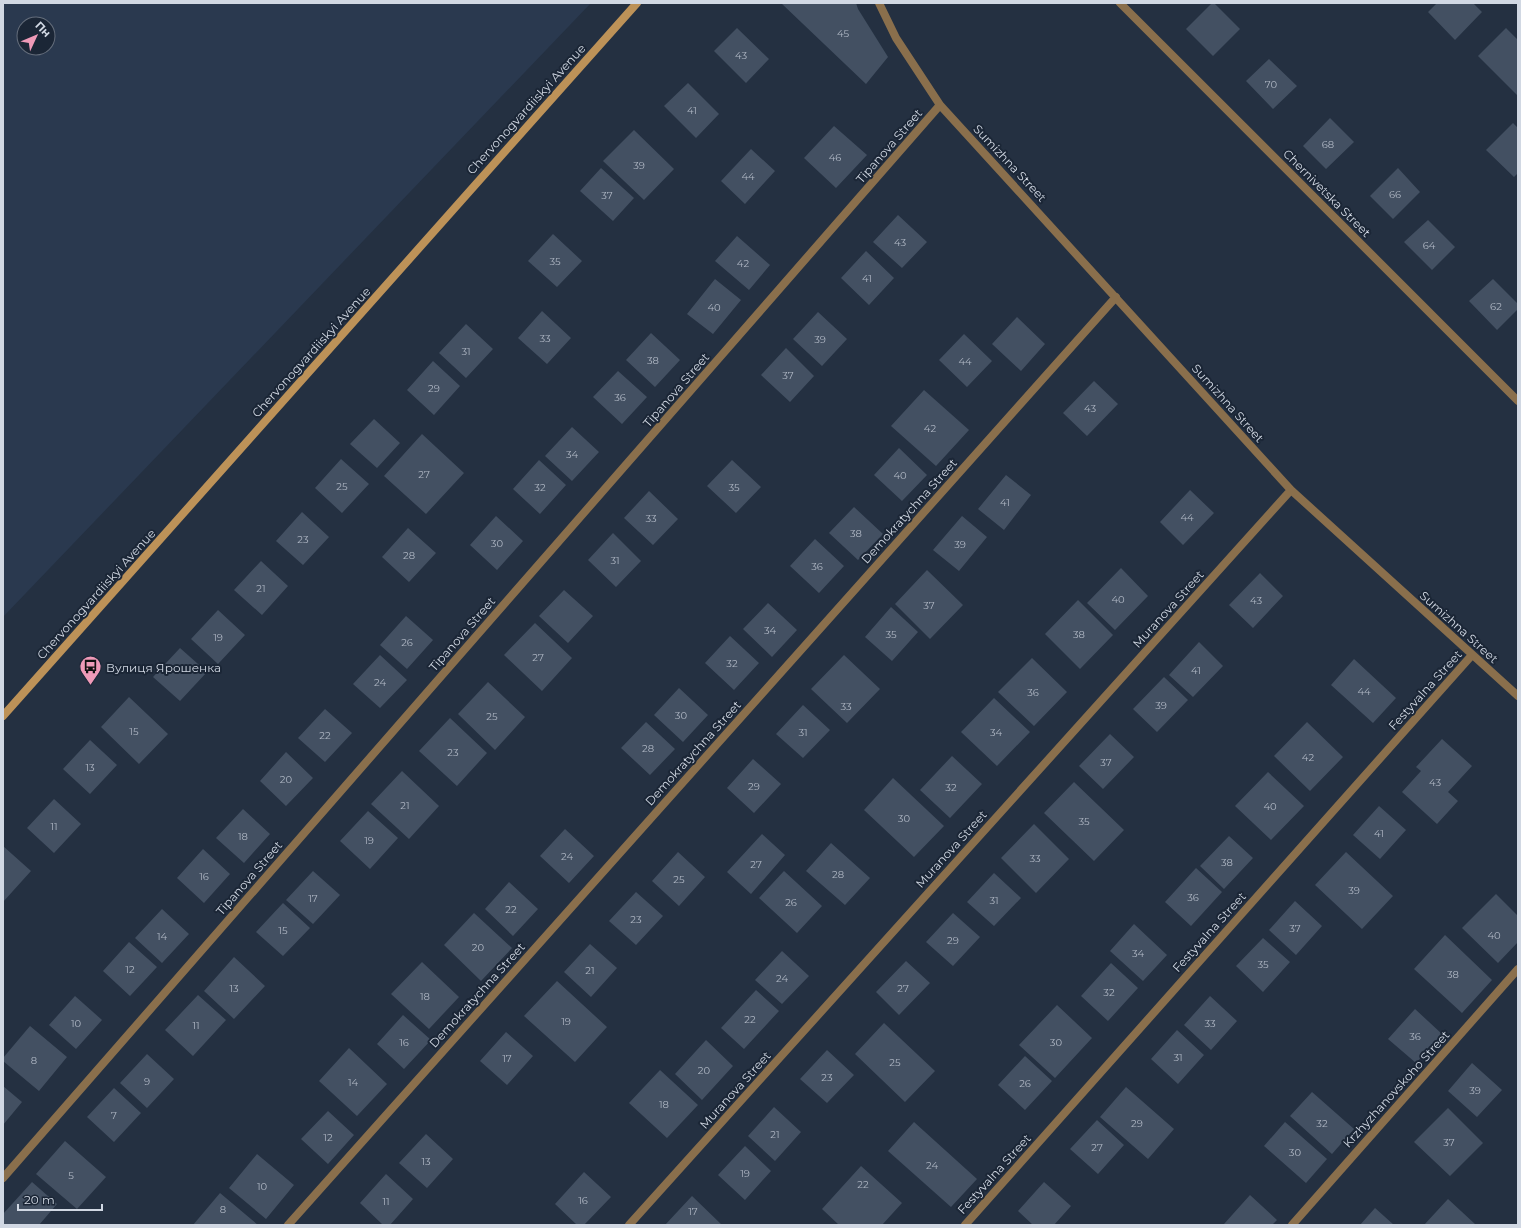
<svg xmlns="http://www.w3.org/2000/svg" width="1521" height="1228" font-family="Montserrat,sans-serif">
	<rect width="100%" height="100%" fill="#243041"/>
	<path fill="#2a394f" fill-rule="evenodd" d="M3 3H591L3 617ZM24 24H48V48H24Z"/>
	<path fill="#435062" d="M781 3H856L858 9 888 57 866 84Z
		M1212 3H1214L1240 29 1213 56 1186 29Z
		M1437 3H1473L1482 12 1455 40 1428 12Z
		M737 28 769 59 746 83 714 51Z
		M1506 28 1518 40V96L1478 56Z
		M1269 59 1297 86 1273 109 1246 81Z
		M688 83 719 114 696 138 664 106Z
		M1330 118 1354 142 1326 169 1303 146Z
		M1513 123 1518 128V173L1514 177 1486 150Z
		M834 126 867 155 836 188 804 158Z
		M634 130 674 169 644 200 603 161Z
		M751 149 775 171 745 204 721 181Z
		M601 168 634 198 613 221 580 191Z
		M1398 168 1420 192 1393 219 1370 196Z
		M898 215 927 242 902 268 873 242Z
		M1428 220 1455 247 1432 270 1404 242Z
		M553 234 582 261 557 287 528 261Z
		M737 236 770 265 749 290 715 261Z
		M866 251 894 278 869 305 841 278Z
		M715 279 741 300 713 334 687 314Z
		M1493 279 1518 304V309L1497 330 1469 301Z
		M542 311 571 338 547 364 518 338Z
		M818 312 847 339 822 366 793 339Z
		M1017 317 1045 344 1021 371 992 344Z
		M466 324 493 349 466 378 439 353Z
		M651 333 680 360 655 387 626 360Z
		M964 334 992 361 967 387 939 360Z
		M786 348 814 376 790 402 761 375Z
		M433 361 460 386 434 415 407 390Z
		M618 371 647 397 622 424 593 397Z
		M1094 381 1118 404 1087 436 1063 413Z
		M924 390 969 430 936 466 891 426Z
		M374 419 400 443 377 468 350 444Z
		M572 427 599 452 572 481 545 456Z
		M422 434 464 473 426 514 384 476Z
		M899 448 927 475 902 501 874 475Z
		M341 459 369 484 342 513 315 488Z
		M539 460 566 485 540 514 513 489Z
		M732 460 761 487 736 513 707 486Z
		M1006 475 1031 495 1004 530 978 509Z
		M1190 490 1214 513 1183 545 1160 522Z
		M649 491 678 519 653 545 624 518Z
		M854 507 883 534 858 560 829 533Z
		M302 512 329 537 303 565 276 541Z
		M496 516 523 541 497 570 470 545Z
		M962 516 987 537 959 571 933 550Z
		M408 528 436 553 409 582 382 557Z
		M613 533 641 561 616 587 588 560Z
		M815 539 844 566 819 593 790 566Z
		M261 561 288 586 262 615 234 590Z
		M1121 568 1148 596 1115 630 1087 603Z
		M927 570 963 605 930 639 895 604Z
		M1260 573 1283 596 1253 628 1229 605Z
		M564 590 593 616 568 643 539 616Z
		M1078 600 1113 635 1080 669 1045 634Z
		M768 603 797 630 772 657 743 629Z
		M891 607 918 632 892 661 865 637Z
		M218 610 245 635 218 664 191 639Z
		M406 616 433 640 407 669 380 645Z
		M535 623 572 658 542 691 504 655Z
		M730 636 759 663 734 690 705 663Z
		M1199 642 1223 666 1193 697 1169 675Z
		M180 648 207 672 180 701 153 677Z
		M380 655 407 680 380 708 353 684Z
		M844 655 880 689 847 723 811 689Z
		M1032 658 1067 692 1034 726 998 692Z
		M1354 659 1396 698 1373 723 1331 685Z
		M1164 677 1188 700 1157 732 1133 709Z
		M488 682 525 717 495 750 458 714Z
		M679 688 708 715 683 742 654 715Z
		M129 697 168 734 139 764 101 727Z
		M994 698 1030 732 997 766 961 732Z
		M803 705 830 730 803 758 776 734Z
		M325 709 352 733 325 762 298 738Z
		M450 718 487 753 457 786 419 751Z
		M646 722 675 749 650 775 621 748Z
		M1307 722 1343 757 1310 791 1274 756Z
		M1110 734 1134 757 1103 789 1079 766Z
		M1442 739 1472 766 1448 792 1458 801 1437 824 1402 792 1421 771 1416 767Z
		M90 740 117 765 90 794 63 769Z
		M286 752 313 778 286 806 260 781Z
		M952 756 982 784 950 818 920 790Z
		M753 759 781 784 754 813 727 788Z
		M402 771 439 806 409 839 371 804Z
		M1268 772 1304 806 1271 840 1235 806Z
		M893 778 944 826 914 857 864 810Z
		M1074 782 1124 830 1094 861 1044 813Z
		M54 799 81 824 54 853 27 828Z
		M1379 806 1406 830 1380 859 1353 835Z
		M243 809 270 834 244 863 216 838Z
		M368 811 398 838 370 869 340 841Z
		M1034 824 1069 859 1036 893 1001 858Z
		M565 829 594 856 569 883 540 856Z
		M762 834 785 855 751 894 727 872Z
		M1229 836 1253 858 1224 889 1200 866Z
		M831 843 870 878 845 905 806 871Z
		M3 846 31 871 3 902Z
		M203 849 230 874 204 903 177 878Z
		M678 852 705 877 679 906 652 881Z
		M1346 852 1393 896 1362 929 1315 885Z
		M1196 868 1222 892 1191 926 1165 902Z
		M313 871 340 895 313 924 286 900Z
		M784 871 822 906 797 933 759 898Z
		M994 873 1021 898 994 926 967 902Z
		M509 882 538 909 513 936 485 909Z
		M636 892 663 916 636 945 609 921Z
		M1496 894 1518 916V942L1498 963 1462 928Z
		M1295 901 1322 926 1296 955 1269 930Z
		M283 903 310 928 283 956 256 932Z
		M162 909 189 934 162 963 135 938Z
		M474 913 512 948 481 981 444 945Z
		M953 913 980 937 953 966 926 942Z
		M1134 924 1167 955 1143 981 1110 951Z
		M1445 935 1492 980 1462 1013 1414 969Z
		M1263 938 1290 962 1263 992 1236 966Z
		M129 942 157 967 130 996 103 971Z
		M590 944 617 968 591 997 564 972Z
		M782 951 809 976 782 1004 755 980Z
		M234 957 265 986 234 1019 204 991Z
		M906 961 930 983 899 1015 876 992Z
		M422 962 459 997 429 1029 391 994Z
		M1111 963 1138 988 1108 1021 1081 996Z
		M557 981 607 1027 575 1062 524 1016Z
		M756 990 779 1011 744 1049 721 1028Z
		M198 995 226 1020 193 1056 165 1030Z
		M75 996 102 1020 76 1049 49 1025Z
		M1210 996 1237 1021 1211 1050 1184 1025Z
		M1057 1005 1092 1038 1055 1078 1019 1045Z
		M1415 1009 1442 1034 1416 1063 1388 1039Z
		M403 1015 431 1040 404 1069 377 1044Z
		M884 1023 935 1071 905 1102 855 1054Z
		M30 1026 67 1057 39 1091 3 1061V1058Z
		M1177 1030 1204 1055 1178 1084 1151 1059Z
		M506 1032 533 1056 507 1085 480 1061Z
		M706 1040 733 1066 702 1100 675 1074Z
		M349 1048 387 1084 357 1116 319 1081Z
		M827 1050 854 1075 827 1103 800 1079Z
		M147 1054 174 1079 147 1108 120 1083Z
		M1025 1056 1052 1081 1025 1110 998 1085Z
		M1472 1063 1502 1090 1477 1117 1448 1091Z
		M660 1070 698 1105 667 1138 629 1103Z
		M3 1086 22 1102 3 1125Z
		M1126 1087 1174 1129 1148 1159 1100 1117Z
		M114 1088 141 1113 114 1142 87 1117Z
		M1312 1092 1354 1129 1332 1154 1290 1116Z
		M774 1107 801 1132 775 1161 748 1136Z
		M1448 1108 1483 1143 1450 1176 1414 1142Z
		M328 1111 354 1135 328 1164 301 1139Z
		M1097 1120 1124 1145 1098 1174 1070 1149Z
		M914 1122 977 1179 951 1207 888 1151Z
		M1285 1122 1327 1159 1306 1183 1264 1146Z
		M426 1134 453 1159 427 1188 399 1163Z
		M65 1141 106 1177 77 1209 36 1174Z
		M745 1146 771 1171 745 1200 718 1175Z
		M257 1154 294 1185 266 1219 229 1188Z
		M861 1166 902 1203 882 1225H839L822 1209Z
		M584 1172 611 1197 584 1225H577L555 1204Z
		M386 1174 413 1199 390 1225H383L360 1203Z
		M32 1182 57 1204 39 1225H5L3 1223V1214Z
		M1044 1182 1071 1206 1054 1225H1033L1018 1211Z
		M220 1193 258 1225H193Z
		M1250 1195 1277 1220 1272 1225H1225L1224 1224Z
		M692 1196 722 1225H665Z
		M1448 1199 1475 1224 1474 1225H1424Z
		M1375 1208 1394 1225H1360Z"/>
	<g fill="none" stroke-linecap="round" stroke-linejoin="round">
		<path stroke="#8a6f4c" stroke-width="8" d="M879 3 896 38 940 105 1291 490 1518 696
			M1120 3 1518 401
			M3 1178 940 105
			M288 1225 1116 297
			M629 1225 1291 490
			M965 1225 1472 655
			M1292 1225 1518 969"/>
		<path stroke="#bd9258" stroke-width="8" d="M3 716 637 3"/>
	</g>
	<defs>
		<symbol id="bus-pin" viewBox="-11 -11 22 30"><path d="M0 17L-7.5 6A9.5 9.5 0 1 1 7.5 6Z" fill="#ef9ab8" stroke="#1b2636"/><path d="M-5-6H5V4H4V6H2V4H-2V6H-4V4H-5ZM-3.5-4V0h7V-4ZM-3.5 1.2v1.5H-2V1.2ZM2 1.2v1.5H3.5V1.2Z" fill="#111"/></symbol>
	</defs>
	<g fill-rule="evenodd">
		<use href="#bus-pin" x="78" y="654" width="25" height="34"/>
	</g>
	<g text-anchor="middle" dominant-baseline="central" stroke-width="4" stroke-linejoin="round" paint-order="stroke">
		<g font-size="10" fill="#aeb6c3">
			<text x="843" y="33">45</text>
			<text x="741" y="55">43</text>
			<text x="1271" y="84">70</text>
			<text x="692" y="110">41</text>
			<text x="1328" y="144">68</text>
			<text x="835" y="157">46</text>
			<text x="639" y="165">39</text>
			<text x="748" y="176">44</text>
			<text x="1395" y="194">66</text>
			<text x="607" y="195">37</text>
			<text x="900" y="242">43</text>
			<text x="1429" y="245">64</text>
			<text x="555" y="261">35</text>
			<text x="743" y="263">42</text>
			<text x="867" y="278">41</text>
			<text x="1496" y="306">62</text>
			<text x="714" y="307">40</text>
			<text x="545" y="338">33</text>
			<text x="820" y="339">39</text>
			<text x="466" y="351">31</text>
			<text x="653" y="360">38</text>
			<text x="965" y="361">44</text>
			<text x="788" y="375">37</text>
			<text x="434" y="388">29</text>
			<text x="620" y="397">36</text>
			<text x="1090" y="408">43</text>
			<text x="930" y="428">42</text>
			<text x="572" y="454">34</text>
			<text x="424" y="474">27</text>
			<text x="900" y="475">40</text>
			<text x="342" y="486">25</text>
			<text x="540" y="487">32</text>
			<text x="734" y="487">35</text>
			<text x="1005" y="502">41</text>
			<text x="1187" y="517">44</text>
			<text x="651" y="518">33</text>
			<text x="856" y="533">38</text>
			<text x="303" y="539">23</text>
			<text x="497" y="543">30</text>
			<text x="960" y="544">39</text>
			<text x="409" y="555">28</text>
			<text x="615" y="560">31</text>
			<text x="817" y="566">36</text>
			<text x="261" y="588">21</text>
			<text x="1118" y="599">40</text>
			<text x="1256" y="600">43</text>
			<text x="929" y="605">37</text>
			<text x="770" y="630">34</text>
			<text x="891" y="634">35</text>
			<text x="1079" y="634">38</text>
			<text x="218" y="637">19</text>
			<text x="407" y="642">26</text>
			<text x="538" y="657">27</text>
			<text x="732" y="663">32</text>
			<text x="1196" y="670">41</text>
			<text x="380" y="682">24</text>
			<text x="1364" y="691">44</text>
			<text x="1033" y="692">36</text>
			<text x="1161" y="705">39</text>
			<text x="846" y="706">33</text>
			<text x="681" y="715">30</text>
			<text x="492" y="716">25</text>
			<text x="134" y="731">15</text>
			<text x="803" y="732">31</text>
			<text x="996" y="732">34</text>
			<text x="325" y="735">22</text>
			<text x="648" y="748">28</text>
			<text x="453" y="752">23</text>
			<text x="1308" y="757">42</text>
			<text x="1106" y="762">37</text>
			<text x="90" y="767">13</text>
			<text x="286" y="779">20</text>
			<text x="1435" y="782">43</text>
			<text x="754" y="786">29</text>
			<text x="951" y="787">32</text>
			<text x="405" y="805">21</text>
			<text x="1270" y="806">40</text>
			<text x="904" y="818">30</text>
			<text x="1084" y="821">35</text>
			<text x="54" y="826">11</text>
			<text x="1379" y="833">41</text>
			<text x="243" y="836">18</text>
			<text x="369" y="840">19</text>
			<text x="567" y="856">24</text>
			<text x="1035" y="858">33</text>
			<text x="1227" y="862">38</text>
			<text x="756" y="864">27</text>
			<text x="838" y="874">28</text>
			<text x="204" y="876">16</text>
			<text x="679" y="879">25</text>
			<text x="1354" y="890">39</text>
			<text x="1193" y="897">36</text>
			<text x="313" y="898">17</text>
			<text x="994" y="900">31</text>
			<text x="791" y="902">26</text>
			<text x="511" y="909">22</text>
			<text x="636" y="919">23</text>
			<text x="1295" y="928">37</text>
			<text x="283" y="930">15</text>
			<text x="1494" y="935">40</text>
			<text x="162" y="936">14</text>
			<text x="953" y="940">29</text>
			<text x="478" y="947">20</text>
			<text x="1138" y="953">34</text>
			<text x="1263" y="964">35</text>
			<text x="130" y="969">12</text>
			<text x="590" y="970">21</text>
			<text x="1453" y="974">38</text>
			<text x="782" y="978">24</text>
			<text x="234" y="988">13</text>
			<text x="903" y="988">27</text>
			<text x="1109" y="992">32</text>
			<text x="425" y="996">18</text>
			<text x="750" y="1019">22</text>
			<text x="566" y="1021">19</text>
			<text x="76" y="1023">10</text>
			<text x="1210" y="1023">33</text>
			<text x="196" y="1025">11</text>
			<text x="1415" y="1036">36</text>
			<text x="404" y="1042">16</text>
			<text x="1056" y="1042">30</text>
			<text x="1178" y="1057">31</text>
			<text x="507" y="1058">17</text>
			<text x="34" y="1060">8</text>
			<text x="895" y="1062">25</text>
			<text x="704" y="1070">20</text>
			<text x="827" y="1077">23</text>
			<text x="147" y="1081">9</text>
			<text x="353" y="1082">14</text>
			<text x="1025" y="1083">26</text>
			<text x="1475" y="1090">39</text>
			<text x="664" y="1104">18</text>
			<text x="114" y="1115">7</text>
			<text x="1137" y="1123">29</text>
			<text x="1322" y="1123">32</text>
			<text x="775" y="1134">21</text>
			<text x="328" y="1137">12</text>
			<text x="1449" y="1142">37</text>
			<text x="1097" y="1147">27</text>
			<text x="1295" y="1152">30</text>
			<text x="426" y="1161">13</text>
			<text x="932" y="1165">24</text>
			<text x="745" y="1173">19</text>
			<text x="71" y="1175">5</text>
			<text x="863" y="1184">22</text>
			<text x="262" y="1186">10</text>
			<text x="583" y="1200">16</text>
			<text x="386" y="1201">11</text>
			<text x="223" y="1209">8</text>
			<text x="693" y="1211">17</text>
		</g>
		<g font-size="12" fill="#d1d8e3" stroke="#1b2636">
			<text transform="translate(526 109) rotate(-48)">Chervonogvardiiskyi Avenue</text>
			<text transform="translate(889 146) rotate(-49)">Tipanova Street</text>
			<text transform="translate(1010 163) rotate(47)">Sumizhna Street</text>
			<text transform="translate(1327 193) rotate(45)">Chernivetska Street</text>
			<text transform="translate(311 352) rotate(-48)">Chervonogvardiiskyi Avenue</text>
			<text transform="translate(676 390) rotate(-49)">Tipanova Street</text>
			<text transform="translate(1228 403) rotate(48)">Sumizhna Street</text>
			<text transform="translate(909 511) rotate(-48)">Demokratychna Street</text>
			<text transform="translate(96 594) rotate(-48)">Chervonogvardiiskyi Avenue</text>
			<text transform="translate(1168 609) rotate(-48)">Muranova Street</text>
			<text transform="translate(1459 627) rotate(42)">Sumizhna Street</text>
			<text transform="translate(462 634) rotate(-49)">Tipanova Street</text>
			<text transform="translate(1425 690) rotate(-48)">Festyvalna Street</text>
			<text transform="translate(693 753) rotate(-48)">Demokratychna Street</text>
			<text transform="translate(951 849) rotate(-48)">Muranova Street</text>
			<text transform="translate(249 878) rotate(-49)">Tipanova Street</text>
			<text transform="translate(1209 932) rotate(-48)">Festyvalna Street</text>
			<text transform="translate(477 995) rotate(-48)">Demokratychna Street</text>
			<text transform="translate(1396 1089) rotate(-48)">Krzhyzhanovskoho Street</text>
			<text transform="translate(735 1090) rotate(-48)">Muranova Street</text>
			<text transform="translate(994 1174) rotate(-48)">Festyvalna Street</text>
		</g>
		<g font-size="12" fill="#d1d8e3" stroke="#1b2636" text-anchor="start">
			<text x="106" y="667">Вулиця Ярошенка</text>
		</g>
	</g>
	<rect width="1521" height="1228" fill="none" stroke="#d1d8e3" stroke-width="8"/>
	<g transform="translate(36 36) rotate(46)"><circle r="19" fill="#1b2636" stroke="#646d7b"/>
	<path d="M0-3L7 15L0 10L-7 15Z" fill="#ef9ab8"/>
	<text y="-6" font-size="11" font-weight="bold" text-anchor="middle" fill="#d1d8e3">Пн</text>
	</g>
	<path d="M18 1204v6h84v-6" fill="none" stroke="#d1d8e3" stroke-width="2"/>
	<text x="24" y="1204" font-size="12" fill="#d1d8e3" stroke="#1b2636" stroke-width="3" paint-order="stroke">20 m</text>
</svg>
